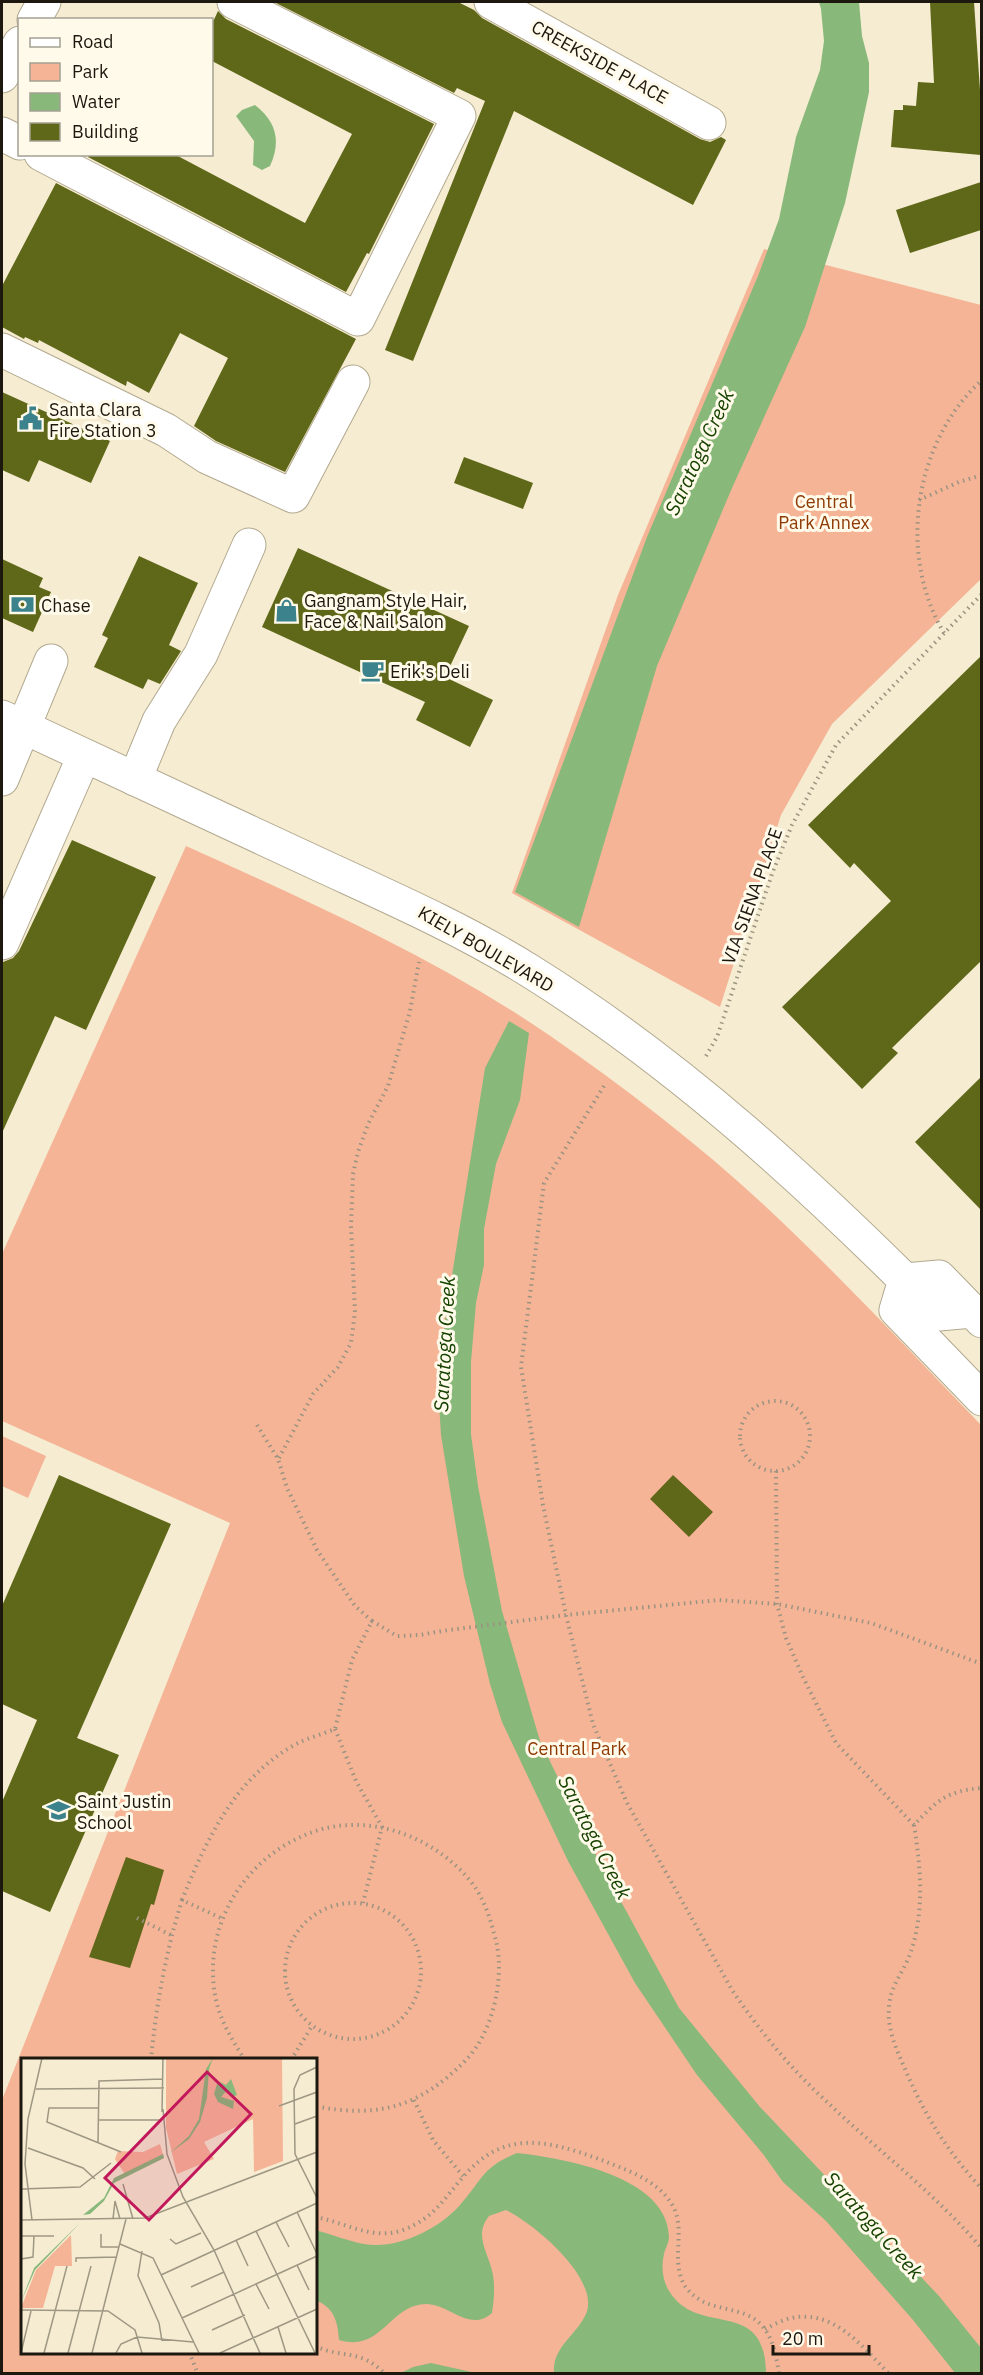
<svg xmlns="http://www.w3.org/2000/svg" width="983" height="2375" font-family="'IBM Plex Sans',sans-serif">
	<rect width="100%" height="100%" fill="#f5ecd1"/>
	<path fill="#f6b497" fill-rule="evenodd" d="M764 249 981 305V579L832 724 781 815 720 1007 512 893 618 595Z
		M186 846C310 902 436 958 549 1035 624 1087 697 1143 764 1205 839 1275 910 1351 981 1425V2373H2V2100L230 1523 2 1421V1254ZM22 2060H315V2352H22Z
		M2 1436 46 1456 28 1498 2 1486Z"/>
	<path fill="#89b87b" d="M819 2H859L862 36 869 63V92L845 203 805 327 732 488 657 666 579 927 515 892 647 537 758 276 779 219 796 137 820 70 824 41 821 9Z
		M255 105C277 122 281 142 270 166L262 170 253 165 254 141 236 116 242 110Z
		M509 1021 529 1033 520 1100 496 1164 484 1229V1265L476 1303 471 1362V1434L478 1486 502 1611 540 1741 599 1861 679 2008 760 2107 939 2296 981 2348V2373H955L913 2320 826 2221 783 2182 763 2154 697 2075 635 1983 568 1861 502 1722 490 1684 464 1576 441 1435 438 1388 446 1313 485 1068Z
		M517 2153C563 2158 668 2176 669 2237 669 2243 665 2249 664 2254 660 2271 664 2288 676 2300 707 2333 765 2301 766 2373H554C552 2347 576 2336 586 2314 601 2279 533 2223 506 2210L489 2216C473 2236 489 2253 493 2275 495 2288 494 2300 492 2313 469 2333 450 2304 426 2304 390 2304 382 2353 339 2340 338 2322 334 2307 315 2300V2230C332 2234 347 2241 364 2244 397 2250 439 2229 460 2205 483 2179 482 2167 517 2153Z
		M431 2363 476 2373H401L413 2367Z"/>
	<path fill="#5f6719" d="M274 2H458L474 10 482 18 700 139 710 142 721 137 726 140 693 205 514 111 413 361 385 350 485 101 457 88 454 93Z
		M930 2H974L980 90H981V155L891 147 894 110H903V105L916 106 918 82 934 83Z
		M218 11 226 19 434 124 369 254 367 253 346 292 88 157 89 154H174L305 223 352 134 212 61V24Z
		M981 182V230L910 253 896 210Z
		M56 183 356 339 285 472 216 441 194 426 228 358 180 333 149 393 127 381 126 386 39 340 38 343 25 337 24 339 2 327V286Z
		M2 392 110 441 91 483 39 460 29 482 2 470Z
		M464 457 533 483 523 509 454 483Z
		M298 548 469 626 445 677 493 700 470 747 416 720 425 702 262 627Z
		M139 556 198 583 169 645 181 651 160 684 148 679 143 689 94 667 108 638 102 635Z
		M2 559 43 578 39 587 51 592 33 632 2 618Z
		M981 656V961L892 1048 898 1053 862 1089 782 1007 891 901 854 863 850 868 808 825Z
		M72 840 156 877 86 1030 55 1016 2 1133V966L3 962 13 958 19 951Z
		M981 1077V1210L915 1142Z
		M59 1475 171 1524 77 1738 119 1755 50 1912 2 1891V1802L37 1720 2 1704V1606Z
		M673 1475 713 1512 689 1537 650 1499Z
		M126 1857 164 1870 154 1905 151 1904 130 1968 89 1957Z"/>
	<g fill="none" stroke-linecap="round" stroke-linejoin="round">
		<defs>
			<path id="minor" d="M491 2 709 123
				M2 134 20 143
				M41 154 358 319 459 116 234 2
				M2 350 166 430 207 457 293 496 353 382
				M2 779 51 661
				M135 779 159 721 201 654 249 545
				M2 943 84 756"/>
			<path id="major" d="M34 20 44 2
				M2 76 20 43
				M2 717C103 763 203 810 303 857 380 893 458 926 530 971 681 1065 814 1188 939 1314L972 1311
				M905 1280 896 1310 982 1399
				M905 1280 939 1277 982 1321"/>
		</defs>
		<use href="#minor" stroke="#b2a990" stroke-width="35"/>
		<use href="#major" stroke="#b2a990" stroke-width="35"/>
		<path stroke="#9a9380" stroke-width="4" stroke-dasharray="1.5 4.5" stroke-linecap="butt" d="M919 500 959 482 982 475
			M944 633C897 555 914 441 982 380
			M706 1056 717 1037 773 871 792 825 836 745 982 594
			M604 1086 544 1183 521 1367 543 1505 566 1615 593 1724 627 1803 732 1990C759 2030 790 2068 826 2101 877 2150 936 2194 982 2249
			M740 1436a35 35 0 1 1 70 0a35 35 0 1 1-70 0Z
			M279 1458 313 1394 338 1367 351 1343 355 1312 351 1226 353 1174 358 1152 368 1124 388 1086 410 1011 419 962
			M776 1471 777 1604 786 1638 802 1675 836 1743 914 1825C938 1800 946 1791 982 1788
			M372 1621 397 1636 420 1635 442 1631 566 1615 719 1600 777 1604 871 1623 982 1664
			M335 1729 356 1781 382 1827 363 1903
			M914 1825C921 1868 925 1915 909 1957 903 1971 893 1984 890 1999 885 2025 895 2046 905 2069 925 2116 947 2151 982 2189
			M182 1900C207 1838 235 1778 296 1744 308 1738 322 1734 335 1729L352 1660 372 1621 355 1606 317 1550 287 1488 278 1459 257 1425
			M285 1971a68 68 0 1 1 136 0a68 68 0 1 1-136 0Z
			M137 1918 171 1935
			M151 2060C156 2005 166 1952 182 1900L221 1918
			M245 2060C232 2040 219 2019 215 1995 203 1925 244 1858 310 1833 367 1811 435 1836 472 1883 485 1900 491 1921 496 1941 505 1978 493 2032 466 2060 421 2106 379 2119 315 2106
			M291 2060 312 2026
			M414 2100 433 2140 463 2176
			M315 2217C345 2222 372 2241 403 2230 434 2218 443 2200 463 2177 504 2129 546 2140 599 2159 624 2169 656 2179 671 2203 688 2228 669 2260 685 2286 689 2292 695 2297 702 2301 717 2309 738 2309 753 2318 772 2330 776 2354 779 2374
			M765 2329C773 2325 782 2320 791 2318 834 2309 862 2346 889 2374
			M315 2346C342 2359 360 2348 385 2374
			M189 2352 198 2374"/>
		<use href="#minor" stroke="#fff" stroke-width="33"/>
		<use href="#major" stroke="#fff" stroke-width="33"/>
	</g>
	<defs>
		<symbol id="civic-bare" viewBox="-9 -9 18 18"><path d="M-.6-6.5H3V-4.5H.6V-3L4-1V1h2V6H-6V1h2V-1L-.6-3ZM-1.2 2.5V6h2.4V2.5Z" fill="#3b828d" stroke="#fffae9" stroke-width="2.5" paint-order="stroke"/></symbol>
		<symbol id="bank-bare" viewBox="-9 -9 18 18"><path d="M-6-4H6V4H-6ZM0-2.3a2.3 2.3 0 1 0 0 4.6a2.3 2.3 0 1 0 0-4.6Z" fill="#3b828d" stroke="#fffae9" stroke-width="2.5" paint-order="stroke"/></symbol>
		<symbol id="shop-bare" viewBox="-9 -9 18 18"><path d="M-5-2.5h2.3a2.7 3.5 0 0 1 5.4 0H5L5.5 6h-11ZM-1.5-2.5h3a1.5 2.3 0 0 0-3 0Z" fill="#3b828d" stroke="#fffae9" stroke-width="2.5" paint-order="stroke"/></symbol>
		<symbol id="cafe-bare" viewBox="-9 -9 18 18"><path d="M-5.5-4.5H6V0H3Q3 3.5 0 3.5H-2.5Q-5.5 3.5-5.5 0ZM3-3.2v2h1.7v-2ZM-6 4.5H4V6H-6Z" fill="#3b828d" stroke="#fffae9" stroke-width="2.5" paint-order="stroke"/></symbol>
		<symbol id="school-bare" viewBox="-9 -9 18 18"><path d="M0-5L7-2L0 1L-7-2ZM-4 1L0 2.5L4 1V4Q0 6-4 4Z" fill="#3b828d" stroke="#fffae9" stroke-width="2.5" paint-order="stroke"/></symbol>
	</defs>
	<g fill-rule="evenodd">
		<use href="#civic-bare" x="14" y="402" width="33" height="33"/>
		<use href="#bank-bare" x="6" y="588" width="33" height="33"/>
		<use href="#shop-bare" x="270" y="594" width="33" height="33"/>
		<use href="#cafe-bare" x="356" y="654" width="33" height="33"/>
		<use href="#school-bare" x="42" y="1794" width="33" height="33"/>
	</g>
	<g text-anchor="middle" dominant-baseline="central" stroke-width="6" stroke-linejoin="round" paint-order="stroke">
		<g font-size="18" fill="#1c180f" stroke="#fffae9">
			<text transform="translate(600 62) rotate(29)">CREEKSIDE PLACE</text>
			<text transform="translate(752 896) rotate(-70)">VIA SIENA PLACE</text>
			<text transform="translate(486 949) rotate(30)">KIELY BOULEVARD</text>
		</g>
		<g font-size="18" fill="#1c180f" stroke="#fffae9" text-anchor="start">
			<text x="49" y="409">Santa Clara<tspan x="49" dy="21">Fire Station 3</tspan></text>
			<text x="304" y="600">Gangnam Style Hair,<tspan x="304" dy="21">Face &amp; Nail Salon</tspan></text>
			<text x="41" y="605">Chase</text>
			<text x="390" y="671">Erik's Deli</text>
			<text x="77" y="1801">Saint Justin<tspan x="77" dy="21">School</tspan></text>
		</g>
		<g font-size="18" fill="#8e3803" stroke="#fffae9">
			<text x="824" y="501">Central<tspan x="824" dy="21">Park Annex</tspan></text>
			<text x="577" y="1748">Central Park</text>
		</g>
		<g font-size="20" font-style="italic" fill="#154201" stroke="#fffae9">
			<text transform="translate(699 452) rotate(-65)">Saratoga Creek</text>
			<text transform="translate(444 1344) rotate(-87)">Saratoga Creek</text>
			<text transform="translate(595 1837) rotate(63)">Saratoga Creek</text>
			<text transform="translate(874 2225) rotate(48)">Saratoga Creek</text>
		</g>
	</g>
	<g transform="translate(21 2058)">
		<rect width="296" height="296" fill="#f5ecd1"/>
		<path d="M145 0H261L262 103 233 114 232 61 183 84 193 101 156 116 145 70ZM139 86 143 100 105 118 94 101 97 93 122 94ZM50 177 51 208H34L22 250H0L15 212Z" fill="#f6b497"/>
		<path d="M192 0 188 11 186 40 179 64 168 81 149 95 168 78 178 61 185 11ZM210 21 216 37 211 39 206 32 200 39 213 43 212 51 197 44 193 36 197 23 205 27ZM142 96 143 100 93 125 83 143 69 156 62 157 83 140 93 120ZM59 165 14 212 0 244 13 210Z" fill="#89b87b"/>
		<path fill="none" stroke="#9e9783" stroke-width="1.5" d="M296 9 279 17 273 31 274 96 296 140M15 31 143 30M258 48 296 34M77 50H28L26 64 100 94M142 51 146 96 162 139 193 192 239 295M141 54 142 0M77 62H141M274 66 296 58M77 85 78 23 142 21M7 90 62 110 74 121M102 126 112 161M0 131 59 129 90 105M276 154 296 196M92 161 94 143 99 161M0 162 124 160 296 94M11 162 4 106 7 61 21 0M255 164 268 189M235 173 294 295M80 176V189H98M0 178H33M149 181 155 186 180 175M215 182 227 208M99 186 132 200 178 295M121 193 117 218 138 265 141 283M0 201 12 199 13 178M55 204V200L95 199M276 207 288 232M140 217 296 145M235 226 248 251M170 229 203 214M0 252 87 253 114 272 121 295M161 260 296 198M257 269 265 295M191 272 224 257M0 295 10 253M23 295 46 208M47 295 70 208M71 295 105 161M95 295 100 286 116 279 172 284M199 295 296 251"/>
		<path fill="#c2185b" fill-opacity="0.15" stroke="#c2185b" stroke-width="3" d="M186 14 230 56 128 162 84 120Z"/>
		<rect width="296" height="296" fill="none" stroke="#1c180f" stroke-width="3"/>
	</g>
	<rect width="983" height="2375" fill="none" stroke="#1c180f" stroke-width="6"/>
	<rect x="18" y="18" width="195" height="138" fill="#fffae9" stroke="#a4a092" stroke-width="1.5"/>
	<rect x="30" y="38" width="30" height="9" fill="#ffffff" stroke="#a4a092" stroke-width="1.5"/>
	<text x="72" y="48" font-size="18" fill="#1c180f">Road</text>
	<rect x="30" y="63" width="30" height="18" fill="#f6b497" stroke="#a4a092" stroke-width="1.5"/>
	<text x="72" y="78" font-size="18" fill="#1c180f">Park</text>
	<rect x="30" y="93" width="30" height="18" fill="#89b87b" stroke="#a4a092" stroke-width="1.5"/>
	<text x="72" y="108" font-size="18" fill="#1c180f">Water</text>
	<rect x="30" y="123" width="30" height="18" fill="#5f6719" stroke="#a4a092" stroke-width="1.5"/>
	<text x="72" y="138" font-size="18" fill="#1c180f">Building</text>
	<path d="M773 2345v9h96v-9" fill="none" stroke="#1c180f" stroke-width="3"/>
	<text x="782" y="2345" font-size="18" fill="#1c180f" stroke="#fffae9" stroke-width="4.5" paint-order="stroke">20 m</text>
</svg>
